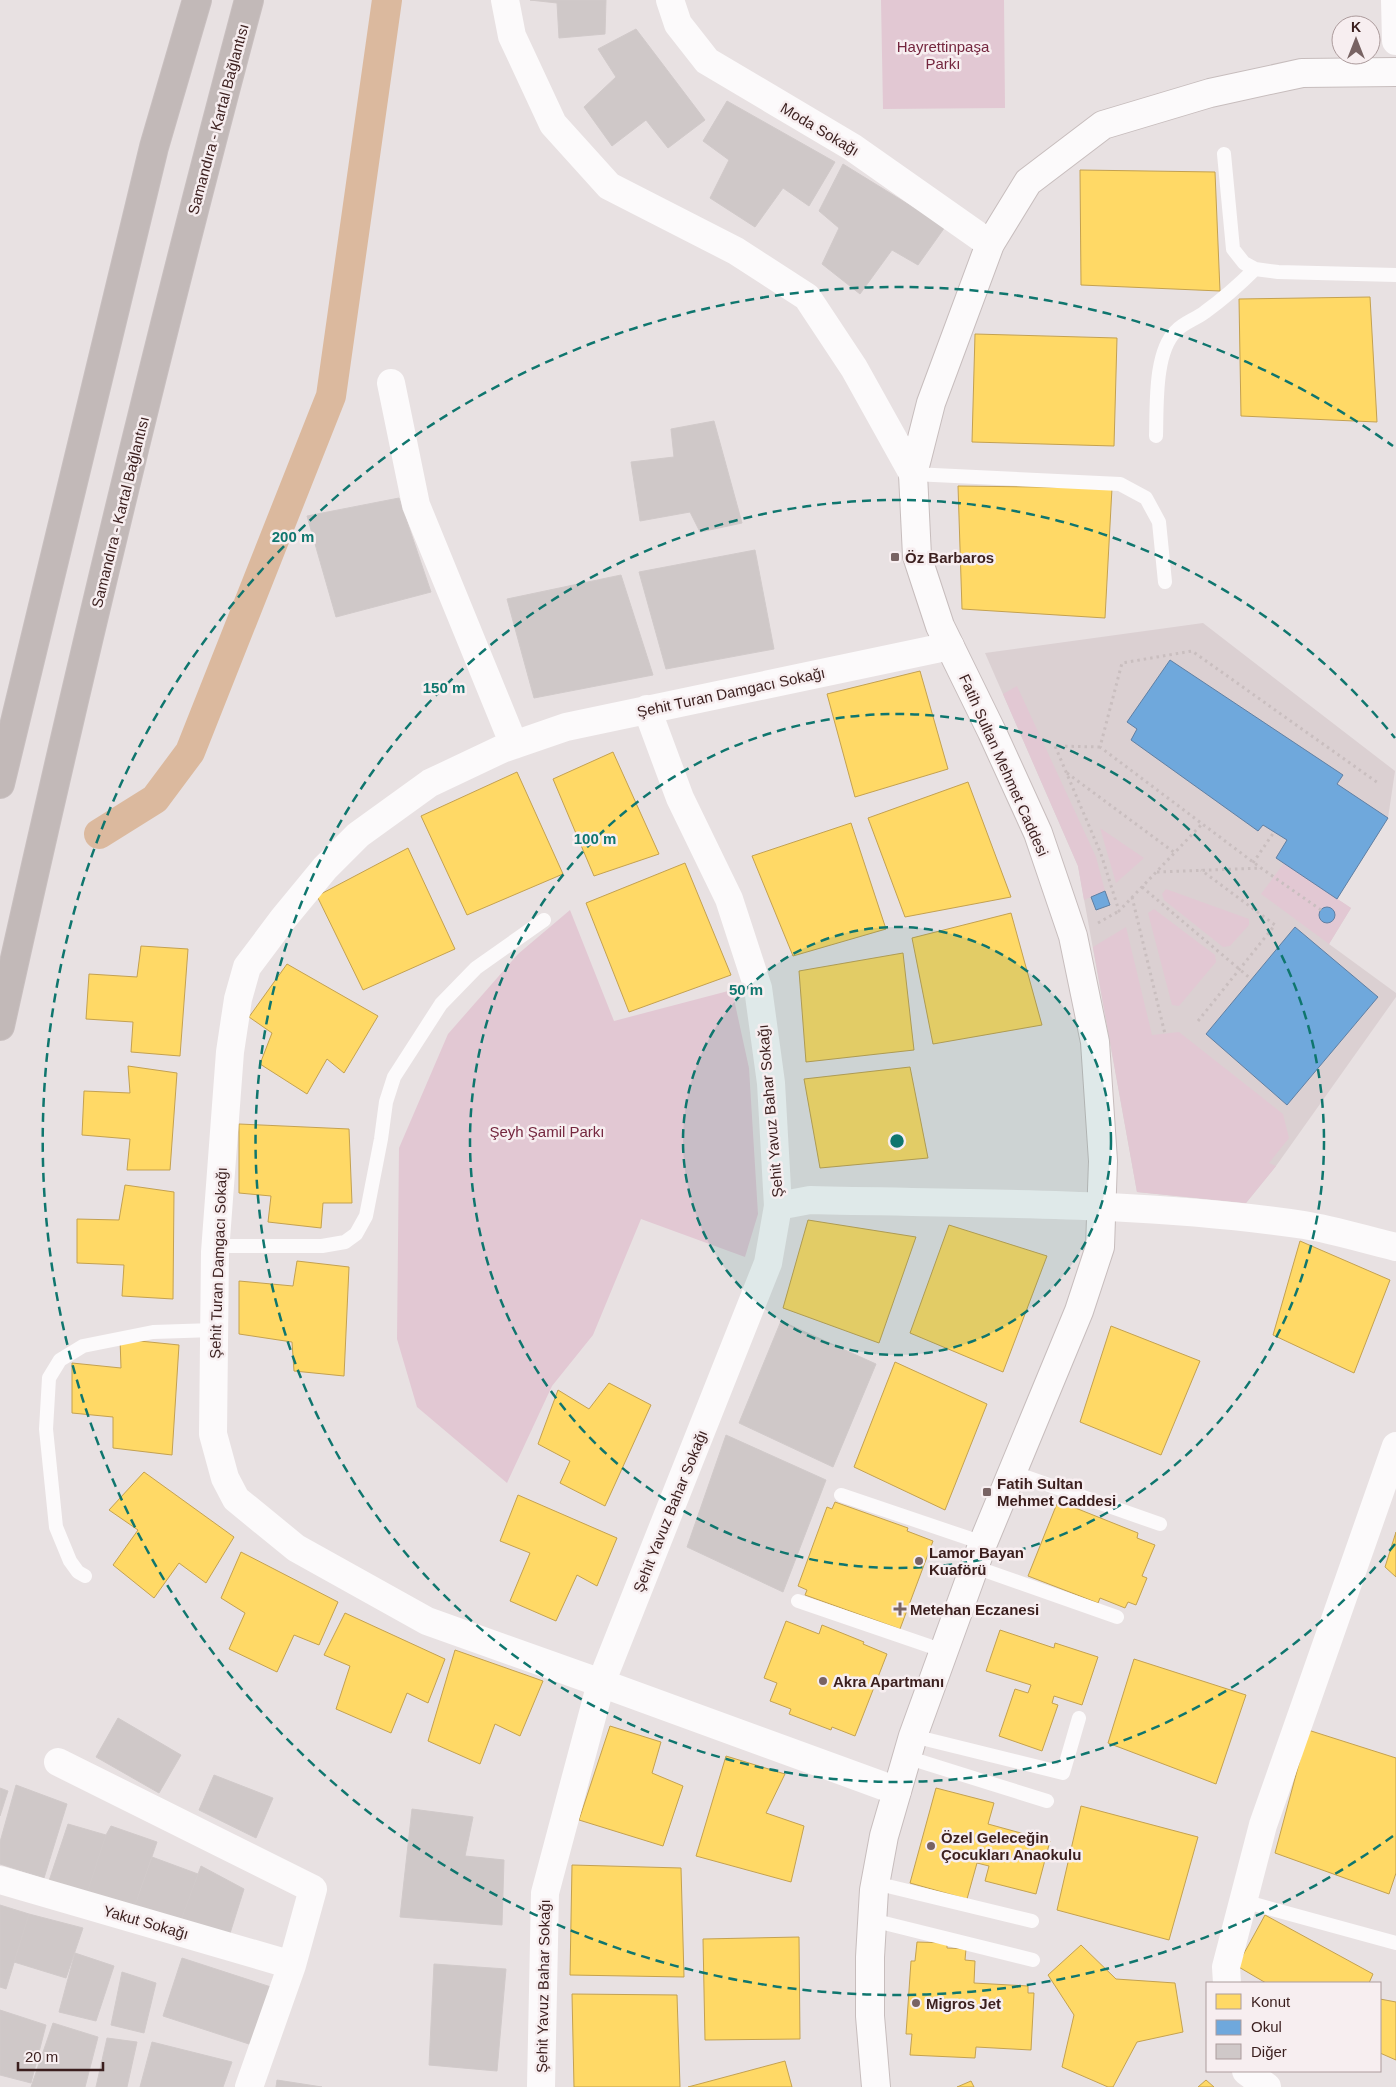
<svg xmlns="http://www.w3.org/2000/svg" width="1396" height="2087" font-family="Helvetica,sans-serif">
	<rect width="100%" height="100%" fill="#e8e1e2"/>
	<path fill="#dbd0d2" d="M1203 623 1395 771 1388 818 1337 899 1351 908 1329 944 1396 993V997L1276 1166 1246 1203 1137 1192 1078 866 985 653Z"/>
	<path fill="#e2c8d3" d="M881 0H1004L1005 108 883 109Z
		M1017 686 1096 857 1105 891 1084 900 1078 866 1003 694Z
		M1100 828 1144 858 1116 883Z
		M1284 863 1351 908 1329 944 1261 894Z
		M1166 889 1249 919V925L1230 946 1223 947 1164 900 1162 894Z
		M1154 909 1215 955 1216 962 1179 1006 1172 1005 1148 913Z
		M570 910 614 1021 732 990 749 1068 758 1214 745 1257 641 1219 593 1335 552 1386 507 1483 417 1407 397 1339 399 1148 448 1034 518 954Z
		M1126 927 1152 1035 1179 1032 1283 1114 1289 1138 1269 1163 1276 1166 1246 1203 1137 1192 1093 947Z"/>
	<path fill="#ffd966" stroke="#c4a150" d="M1080 170 1215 172 1220 291 1081 285Z
		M1370 297 1377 422 1241 416 1239 299Z
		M975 334 1117 338 1114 446 972 442Z
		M958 486 1112 488 1105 618 962 609Z
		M920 671 948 769 855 797 827 694Z
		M613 752 659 854 594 876 553 779Z
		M517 772 563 874 467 915 421 816Z
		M968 782 1011 897 905 917 868 818Z
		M851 823 886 929 793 956 752 856Z
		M408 848 455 949 363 990 317 896Z
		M685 863 731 975 629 1012 586 903Z
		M1011 913 1042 1025 933 1044 912 938Z
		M141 946 188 949 180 1056 131 1052 133 1022 86 1019 89 974 137 977Z
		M903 953 914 1050 806 1062 799 971Z
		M287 964 378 1016 344 1073 327 1059 307 1094 260 1064 272 1033 249 1017Z
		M128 1066 177 1073 170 1170H127L130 1139 82 1135 84 1091 130 1093Z
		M910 1067 928 1158 820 1168 804 1079Z
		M239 1124 349 1129 352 1203H323L321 1228 268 1222 271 1196 239 1193Z
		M125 1185 174 1192 173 1299 122 1296 124 1265 77 1263V1219L119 1220Z
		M808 1220 916 1237 879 1343 783 1308Z
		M949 1225 1047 1256 1003 1372 910 1333Z
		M1300 1241 1390 1280 1354 1373 1273 1335Z
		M297 1261 349 1267 344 1376 294 1371 292 1342 239 1334V1281L293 1286Z
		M1111 1326 1200 1361 1161 1455 1080 1422Z
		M120 1339 179 1345 172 1455 113 1448V1417L72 1413V1363L121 1368Z
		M895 1362 987 1404 945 1510 854 1467Z
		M609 1383 651 1405 605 1506 560 1483 570 1461 538 1444 558 1390 589 1409Z
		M144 1472 234 1537 206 1583 179 1563 154 1598 113 1565 138 1530 109 1510Z
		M518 1495 617 1538 597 1586 577 1575 556 1621 510 1601 530 1553 500 1541Z
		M1058 1501 1138 1533 1137 1538 1155 1545 1142 1576 1147 1578 1136 1605 1128 1602 1125 1608 1100 1598 1098 1603 1028 1576Z
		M835 1502 908 1528 907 1531 933 1541 900 1629 805 1595 807 1590 798 1586 827 1507 832 1509Z
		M1396 1532V1577L1385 1567Z
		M241 1552 338 1602 319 1645 294 1635 277 1672 229 1649 245 1613 221 1598Z
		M345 1613 445 1659 428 1703 407 1693 391 1733 336 1709 350 1666 324 1655Z
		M786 1621 819 1634 822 1625 864 1642 863 1644 887 1654 855 1736 832 1727 831 1730 789 1714 791 1709 770 1701 777 1683 764 1678Z
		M1000 1630 1054 1648 1055 1643 1098 1657 1082 1705 1054 1696 1052 1703 1058 1705 1042 1751 999 1736 1015 1689 1028 1693 1031 1685 986 1671Z
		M455 1650 543 1681 520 1736 495 1724 480 1764 428 1741Z
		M1134 1659 1246 1695 1216 1784 1108 1743Z
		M610 1726 661 1742 652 1773 683 1786 663 1846 579 1820Z
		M1308 1730 1396 1758V1873L1389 1894 1275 1853Z
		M726 1756 785 1774 766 1813 804 1826 791 1882 696 1856Z
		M936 1788 994 1803 988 1824 1050 1841 1036 1894 985 1881 989 1866 977 1863 967 1899 910 1883Z
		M1081 1806 1198 1837 1169 1940 1057 1910Z
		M572 1865 681 1868 684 1977 570 1975Z
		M1265 1915 1373 1974 1369 1983H1266L1237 1966Z
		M799 1937 800 2039 705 2040 703 1939Z
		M917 1942 947 1943V1948L966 1949 965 1960 975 1961 974 1983 1028 1986V1993H1034L1031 2050 976 2047 975 2058 910 2055 912 2034H906L911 1961H915Z
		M1081 1945 1116 1979 1175 1983 1183 2032 1137 2042 1113 2087H1108L1062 2067 1074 2015 1048 1975Z
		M572 1994 677 1995 680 2087H574Z
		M1380 1999 1396 2002V2060L1380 2053Z
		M785 2061 792 2087H688Z
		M1206 2080 1214 2087H1198Z
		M971 2081 974 2087H957Z"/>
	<path fill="#6fa8dc" stroke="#5f7fa3" d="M1170 660 1343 775 1337 784 1388 818 1337 899 1276 858 1287 840 1263 825 1258 831 1131 740 1137 729 1127 722Z
		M1105 891 1110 905 1096 910 1091 897Z
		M1319 915a8 8 0 1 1 16 0a8 8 0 1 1-16 0Z
		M1295 927 1378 997 1287 1105 1206 1034Z"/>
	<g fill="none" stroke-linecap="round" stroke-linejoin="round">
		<path stroke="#dbb99e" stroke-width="30" d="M99 834 155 799 190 752 331 396 387 0"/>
	</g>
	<path fill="#cfc8c8" stroke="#d1caca" d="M530 0H606L605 34 559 38 557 3Z
		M636 29 705 120 668 148 646 120 612 146 584 107 616 77 598 49Z
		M727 101 835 162 809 206 783 188 755 227 710 198 729 160 703 141Z
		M843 164 945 227 918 265 892 250 860 294 822 264 839 228 819 211Z
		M714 421 742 523 700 532 690 512 640 521 631 462 674 457 671 429Z
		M399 498 431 592 336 617 307 516Z
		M755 550 774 649 666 669 639 572Z
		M621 575 653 675 534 698 507 599Z
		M781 1321 876 1364 833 1467 739 1423Z
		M726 1435 826 1480 783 1592 687 1547Z
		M118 1718 181 1755 159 1793 96 1757Z
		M214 1775 273 1798 256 1838 199 1810Z
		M16 1785 67 1804 44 1878 0 1864V1842Z
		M0 1788 8 1791 0 1816Z
		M412 1809 473 1817 465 1856 504 1860 502 1925 400 1917Z
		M68 1824 106 1835 87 1893 49 1881Z
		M111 1826 157 1842 133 1911 87 1893 106 1835Z
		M152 1857 198 1874 180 1923 133 1911Z
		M201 1866 244 1889 226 1946 180 1923Z
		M0 1905 29 1914 6 1989 0 1987Z
		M29 1914 83 1928 66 1978 14 1962Z
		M75 1953 114 1966 96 2021 59 2012Z
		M182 1958 271 1987 252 2045 163 2016Z
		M434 1964 506 1969 497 2071 429 2065Z
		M122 1972 156 1983 144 2033 111 2025Z
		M0 2010 46 2025 31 2083 0 2075Z
		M53 2023 98 2037 85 2087H31Z
		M107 2038 137 2042 127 2087H96Z
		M152 2042 232 2062 223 2087H140Z
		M277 2080 322 2087H276Z"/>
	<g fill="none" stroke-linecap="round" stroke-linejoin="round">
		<defs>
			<path id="secondary" d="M876 2087 870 2016V1957L874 1890 884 1836 913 1736 983 1543 1079 1311 1100 1247 1103 1161 1095 1042 1073 936 1038 833 992 732 940 626 917 556 913 474 931 403 990 244 1028 182 1103 125 1210 93 1302 73 1396 72"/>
			<path id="highway" d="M0 784 154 147 197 0
				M0 1026C76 682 158 340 249 0"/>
		</defs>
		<use href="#secondary" stroke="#c7bdbd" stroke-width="30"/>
		<use href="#highway" stroke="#c8bfbf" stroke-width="30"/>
		<path stroke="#c9bebf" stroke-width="3" stroke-dasharray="2.5 4" stroke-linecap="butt" d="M1100 747 1055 746 1101 854 1119 911 1202 824
			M1067 773 1175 853
			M1253 863 1274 832
			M1157 872 1261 868
			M1142 887 1251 979
			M1132 897 1165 1034
			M1321 910 1261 868 1100 747 1122 663 1192 651 1378 783
			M1098 923 1119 911
			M1198 1021 1275 925 1201 870"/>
		<path stroke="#fcfafb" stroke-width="14" d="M1224 154 1233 249 1244 263 1255 269 1278 272 1396 275
			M1156 436C1157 407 1154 352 1176 331 1183 323 1196 319 1205 312 1223 299 1239 285 1255 269
			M913 474 1120 484 1146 498 1159 522 1165 582
			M216 1246H322L345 1242 356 1234 366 1216 381 1139 386 1102 394 1077 441 1004 476 968 544 920
			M1012 1472 1160 1524
			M841 1495 983 1543
			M975 1567 1117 1617
			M85 1576 78 1572 70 1561 56 1527 46 1429 49 1378 60 1360 83 1346 153 1332 214 1330
			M798 1601 944 1651
			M913 1736 1063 1773 1079 1718
			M906 1757 1047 1801
			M875 1883 1032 1921
			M1243 1901 1396 1943
			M872 1920 1033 1960"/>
		<path stroke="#fcfafb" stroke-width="28" d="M505 0 512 36 553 124 609 186 736 251 807 297 854 368 913 474
			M670 0 678 24 707 61 852 147 990 244
			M1395 0 1396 41
			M391 383 416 505 514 745
			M647 709 680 798 729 899 758 988 771 1083 778 1206 768 1263 601 1683 427 1621 296 1548 236 1499 225 1478 213 1434 215 1252 230 1052 238 999 247 967 283 919 325 868 358 835 430 783 502 749 566 727 950 646
			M778 1206 810 1200C975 1204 1141 1201 1304 1225 1335 1230 1366 1240 1396 1247
			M58 1762 313 1889 292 1965 249 2087
			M0 1880 292 1965
			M1227 1983 1226 1967 1263 1825 1396 1446
			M1246 2071 1267 2087
			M541 2087 545 1893 601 1683 897 1791"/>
		<use href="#secondary" stroke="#fcfafb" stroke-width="28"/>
		<use href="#highway" stroke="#c2b9b8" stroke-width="28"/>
	</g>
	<circle cx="897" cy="1141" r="214" fill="#0f766e" fill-opacity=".12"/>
	<g fill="none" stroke="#0f766e" stroke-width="2.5" stroke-dasharray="9 6">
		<circle cx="897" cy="1141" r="214"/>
		<circle cx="897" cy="1141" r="427"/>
		<path d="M1395 1544A641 641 0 1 1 1395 738"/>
		<path d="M1393 1836A854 854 0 1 1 1393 446"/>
	</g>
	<g fill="#786363" stroke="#f7eef0" stroke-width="2">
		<rect x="890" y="552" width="10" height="10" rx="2.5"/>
		<rect x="982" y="1487" width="10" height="10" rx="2.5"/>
		<circle cx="919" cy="1561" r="5"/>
		<path d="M897.5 1601.5h5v5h5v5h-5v5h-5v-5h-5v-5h5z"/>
		<circle cx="823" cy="1681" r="5"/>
		<circle cx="931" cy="1846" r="5"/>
		<circle cx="916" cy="2003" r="5"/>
	</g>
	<g text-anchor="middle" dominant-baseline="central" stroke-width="5" stroke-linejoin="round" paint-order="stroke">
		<g font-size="15" fill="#74263e" stroke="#f7eef0">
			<text x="943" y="46">Hayrettinpaşa<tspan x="943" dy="17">Parkı</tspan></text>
			<text x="547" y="1131">Şeyh Şamil Parkı</text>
		</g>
		<g font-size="15" fill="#3b1f1e" stroke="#f7eef0">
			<text transform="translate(218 119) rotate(-75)">Samandıra - Kartal Bağlantısı</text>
			<text transform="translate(820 129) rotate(31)">Moda Sokağı</text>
			<text transform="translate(120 512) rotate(-76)">Samandıra - Kartal Bağlantısı</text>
			<text transform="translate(731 692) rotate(-12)">Şehit Turan Damgacı Sokağı</text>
			<text transform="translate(1004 765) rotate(66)">Fatih Sultan Mehmet Caddesi</text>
			<text transform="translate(770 1111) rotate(-95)">Şehit Yavuz Bahar Sokağı</text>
			<text transform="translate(218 1263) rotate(-88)">Şehit Turan Damgacı Sokağı</text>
			<text transform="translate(670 1511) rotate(-68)">Şehit Yavuz Bahar Sokağı</text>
			<text transform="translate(146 1922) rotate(16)">Yakut Sokağı</text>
			<text transform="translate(543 1986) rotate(-89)">Şehit Yavuz Bahar Sokağı</text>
		</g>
		<g font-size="15" font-weight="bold" fill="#3b1f1e" stroke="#f7eef0" text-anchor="start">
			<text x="905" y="557">Öz Barbaros</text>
			<text x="997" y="1483">Fatih Sultan<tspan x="997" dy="17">Mehmet Caddesi</tspan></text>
			<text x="929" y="1552">Lamor Bayan<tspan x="929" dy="17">Kuaförü</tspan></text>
			<text x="910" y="1609">Metehan Eczanesi</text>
			<text x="833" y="1681">Akra Apartmanı</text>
			<text x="941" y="1837">Özel Geleceğin<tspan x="941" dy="17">Çocukları Anaokulu</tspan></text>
			<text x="926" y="2003">Migros Jet</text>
		</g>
	</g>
	<circle cx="897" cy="1141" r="8" fill="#0f766e" stroke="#f7eef0" stroke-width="2.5"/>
	<g font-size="15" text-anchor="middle" font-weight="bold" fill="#0f766e" stroke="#f7eef0" stroke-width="5" stroke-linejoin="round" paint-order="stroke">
		<text x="293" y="542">200 m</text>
		<text x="444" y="693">150 m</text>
		<text x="595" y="844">100 m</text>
		<text x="746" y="995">50 m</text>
	</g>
	<rect x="1206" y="1982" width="175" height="90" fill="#f7eef0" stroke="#ac9b9c"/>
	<rect x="1216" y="1994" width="25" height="15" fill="#ffd966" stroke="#ac9b9c"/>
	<text x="1251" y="2007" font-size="15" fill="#3b1f1e">Konut</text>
	<rect x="1216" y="2020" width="25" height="15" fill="#6fa8dc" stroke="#ac9b9c"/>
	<text x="1251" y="2032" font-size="15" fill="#3b1f1e">Okul</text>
	<rect x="1216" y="2044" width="25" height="15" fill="#cfc8c8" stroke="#ac9b9c"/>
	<text x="1251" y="2057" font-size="15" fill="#3b1f1e">Diğer</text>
	<g transform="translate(1356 40)"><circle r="24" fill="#f7eef0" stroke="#ac9b9c"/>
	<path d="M0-4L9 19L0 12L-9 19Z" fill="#786363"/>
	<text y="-8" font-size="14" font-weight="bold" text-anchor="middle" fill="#3b1f1e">K</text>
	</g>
	<path d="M18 2062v8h85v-8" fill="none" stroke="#3b1f1e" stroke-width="2.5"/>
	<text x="25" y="2062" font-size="15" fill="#3b1f1e" stroke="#f7eef0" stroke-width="4" paint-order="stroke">20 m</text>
</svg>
